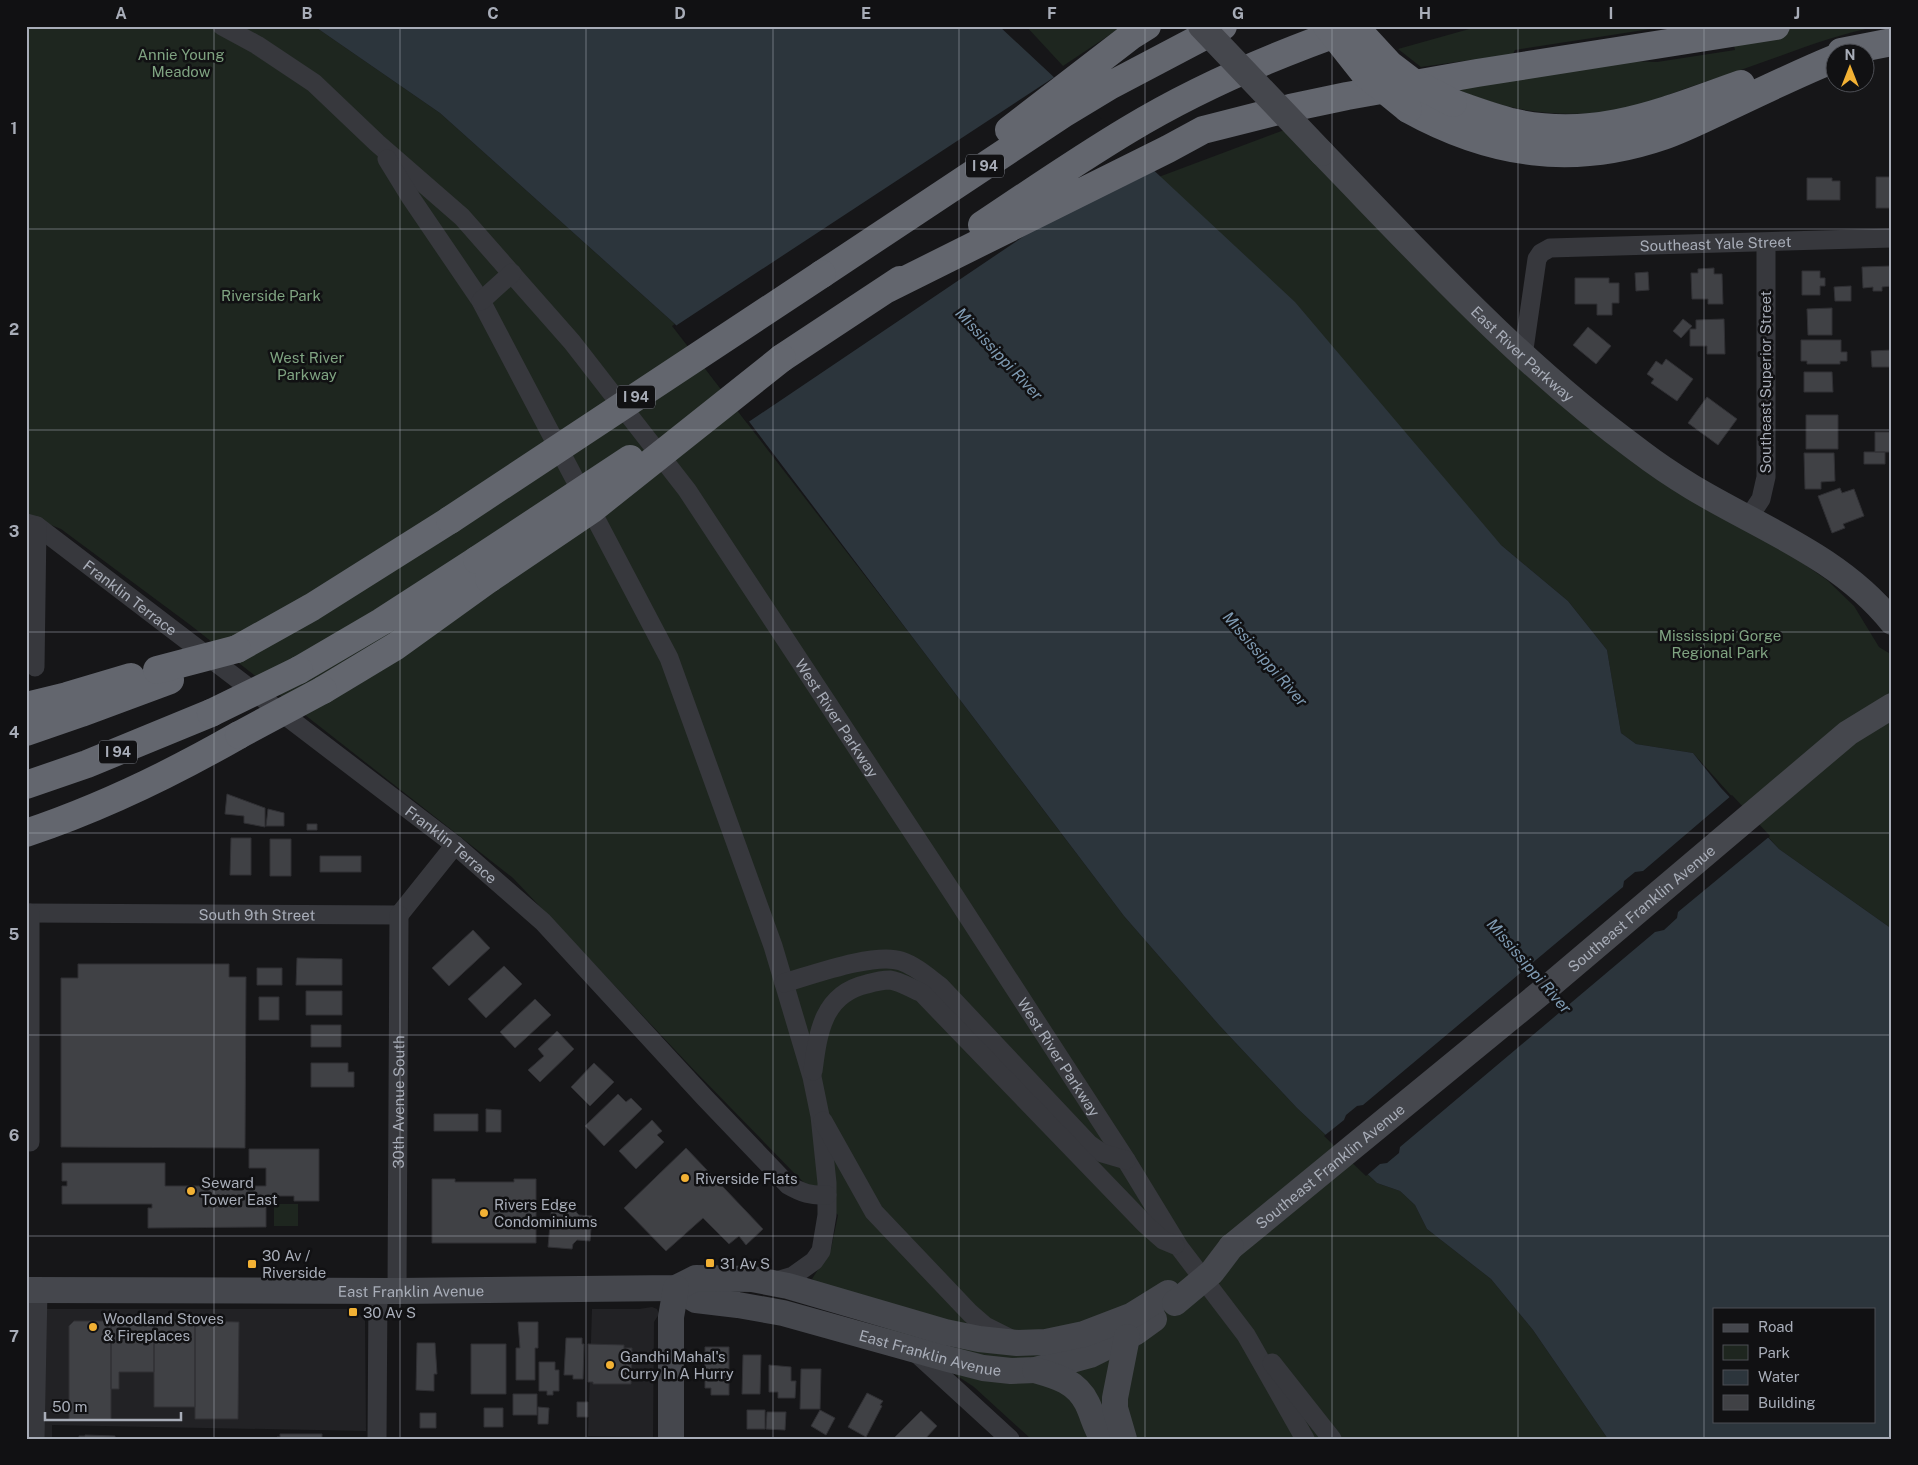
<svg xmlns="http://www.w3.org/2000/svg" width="1918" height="1465" font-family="'Public Sans',sans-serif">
	<rect width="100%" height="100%" fill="#161618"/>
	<path fill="#222225" d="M652 1307 657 1309 659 1314 654 1322 653 1437 588 1436 592 1309H639Z
		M26 1309H355L365 1321 366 1431 52 1425V1439H26Z"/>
	<path fill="#1e261f" d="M26 26H314L440 113 675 324 672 326 910 634 1124 916 1219 1025 1297 1108 1377 1183 1400 1191 1415 1205 1427 1229 1491 1279 1533 1330 1608 1439H1031L974 1387 812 1279 831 1249 838 1215 796 1175 692 1068 513 878 189 624 61 529 26 515Z
		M1026 26H1123L1063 66Z
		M1480 26H1670L1515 50 1513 54 1421 67 1398 49Z
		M1781 26H1881C1846 32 1813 44 1780 56 1750 67 1720 77 1690 87 1662 97 1633 109 1603 112 1550 118 1500 109 1452 87L1628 61 1657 62 1735 50 1734 45 1787 34Z
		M1287 129 1481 328 1776 545 1827 580 1854 606 1879 647 1892 655V929L1779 849 1693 753 1636 744 1621 733 1607 650 1568 601 1501 545 1140 184Z
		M274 1204H298V1226H274Z"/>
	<path fill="#2c353c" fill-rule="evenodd" d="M314 26H999L1295 302 1501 545 1568 601 1607 650 1621 733 1636 744 1693 753 1721 788 1779 849 1892 929V1439H1608L1533 1330 1491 1279 1427 1229 1415 1205 1400 1191 1377 1183 1297 1108 1219 1025 1124 916 675 324 440 113ZM1714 1309H1874V1421H1714Z"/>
	<path fill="#161618" d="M1056 76 1149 163 1088 193 747 423 674 327Z
		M1732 795 1770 836 1678 912 1677 918 1664 930 1655 932 1400 1147 1399 1153 1387 1163 1380 1164 1366 1176 1324 1136 1344 1120 1346 1115 1357 1106 1363 1105 1623 887 1624 881 1635 872 1643 871Z"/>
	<path fill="#404145" stroke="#303034" d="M1876 177H1892V208H1876Z
		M1807 178H1832V181H1840V200H1807Z
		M1892 266V286L1882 287V291H1873V287L1863 288 1862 267Z
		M1714 268V274H1722L1723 304H1708V299H1692L1691 273H1698V269Z
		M1802 271H1820V278H1825V286H1820V295H1802Z
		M1648 272 1649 290 1636 291 1635 273Z
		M1575 278H1609V283H1619V303H1612V315H1597V304H1575Z
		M1851 286V301H1835L1834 287Z
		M1832 308V335H1808L1807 309Z
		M1683 319 1692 326 1681 338 1673 331Z
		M1724 319 1725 354H1707V346H1690V329H1696V320Z
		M1588 327 1611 346 1596 364 1573 345Z
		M1801 340H1841V352H1847V361H1840V364H1807V361H1801Z
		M1892 350V367H1872L1871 351Z
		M1666 359 1693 379 1677 401 1651 383 1654 379 1647 374 1656 361 1662 365Z
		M1804 372H1832L1833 392H1804Z
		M1707 397 1737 419 1718 445 1688 423Z
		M1806 415H1838V449H1806Z
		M1875 432H1892V452H1875Z
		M1864 452H1885V464H1864Z
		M1804 453H1834L1835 481 1821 482V489H1805Z
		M1840 488 1842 493 1854 489 1864 516 1843 524 1845 528 1832 533 1818 496Z
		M227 794 265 808V827L244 823V816L225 814Z
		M268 809 284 813V826H266Z
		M307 824H317V830H307Z
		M231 838H251V875H230Z
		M270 839H291V876H270Z
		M320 856H361V872H320Z
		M473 930 490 948 449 986 432 968Z
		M297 958 342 959V985H296Z
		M78 964H229V977H246L245 1148 61 1147V978H78Z
		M504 966 522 984 486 1018 468 999Z
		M257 968H282V985H257Z
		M306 991H342V1015H306Z
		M259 997H279V1020H259Z
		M535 999 551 1015 515 1048 500 1032Z
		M311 1025H341V1047H311Z
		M557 1031 574 1049 540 1082 528 1070 544 1056 538 1049Z
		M311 1063H348V1072H354V1087H311Z
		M594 1063 614 1082 590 1106 571 1087Z
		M618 1094 626 1102 631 1098 642 1109 604 1146 585 1126Z
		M486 1109 501 1110V1132H486Z
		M434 1114H478V1131H434Z
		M652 1120 662 1131 657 1135 664 1142 636 1169 619 1151Z
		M686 1148 763 1229 746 1245 739 1236 729 1244 703 1218 666 1251 624 1208Z
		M249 1149H319V1201H294V1196H266V1227L148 1228V1208H152V1204H62V1186H67V1181H62V1163H165V1186H266V1168H249Z
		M432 1179H455V1182H514V1179H536V1243H432Z
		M552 1203 577 1206 576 1212 579 1215 592 1216 590 1241 577 1240 573 1244 572 1249 548 1247Z
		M74 1321H111V1420H69V1326Z
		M111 1321H154V1372H119V1389H111Z
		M154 1321H195V1407H154Z
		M195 1321 239 1322 238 1419H195Z
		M518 1322H538V1348H535V1380H516V1348H520Z
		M566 1338H582V1344H584L583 1379H573V1375H564Z
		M417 1343H435L437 1374H434V1391L416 1390Z
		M471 1344H506V1394H471Z
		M588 1344 624 1345V1348H632L631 1384H593V1382H588Z
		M705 1347H729V1395H711V1388H705Z
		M743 1355H761L760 1394H742Z
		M539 1362H555V1370H559V1391H553V1395H547V1391H539Z
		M769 1365 791 1367V1381H796L795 1398H778V1392H769Z
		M801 1369H821L820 1409H800Z
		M867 1393 883 1401 880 1405 882 1406 866 1437 848 1427Z
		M513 1394H537V1415H513Z
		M577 1402H588V1417H577Z
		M538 1407 549 1408 548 1424H538Z
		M484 1408H503V1427H484Z
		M747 1410H765V1429H747Z
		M820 1410 835 1418 826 1435 811 1426Z
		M921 1411 937 1426 925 1439H897L895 1437Z
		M767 1412H786L785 1430 766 1429Z
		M420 1413H436V1428H420Z
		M280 1434H322V1439H277V1437H280Z
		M85 1435 115 1436V1439H79V1436H85Z"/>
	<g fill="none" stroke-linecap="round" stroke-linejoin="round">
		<g stroke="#37383d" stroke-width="19">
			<path id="s1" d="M222 26 257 45 314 83 377 143 462 217 572 342 687 490 954 895 1126 1160 1179 1247 1246 1335 1305 1439"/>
			<path d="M387 159 411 198 481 301 669 658 773 946 812 1077 820 1116 827 1183V1215L821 1251 814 1261 793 1276 773 1282"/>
			<path d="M481 301 512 273"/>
			<path id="s2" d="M1523 356 1537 259 1541 253 1550 248 1892 238"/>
			<path d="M1749 517 1761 499 1766 477V243"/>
			<path id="s3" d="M26 523 37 526 455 845 543 922 705 1098 788 1185C802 1193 811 1196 827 1195"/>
			<path d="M35 667 37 526"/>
			<path id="s4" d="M26 913 399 915"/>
			<path d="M30 913V1142"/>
			<path d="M399 915 455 845"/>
			<path d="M784 983C812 975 875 952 901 961 916 966 928 977 940 986L1089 1144 1102 1153 1126 1160"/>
			<path d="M813 1071C818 1032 823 994 867 984 874 982 882 980 890 980 900 981 912 989 922 993L1145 1224 1163 1240 1175 1245"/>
			<path d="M823 1121 874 1212 970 1313 985 1326 1009 1338"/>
			<path id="s5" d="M397 1291 399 915"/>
			<path d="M914 1351 1010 1439"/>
			<path d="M1272 1363 1332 1439"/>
			<path d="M35 1439 38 1290"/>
			<path d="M377 1439 378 1291"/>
		</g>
		<g stroke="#45474d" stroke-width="26">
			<path id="s6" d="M1322 153C1423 257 1521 365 1639 451 1656 464 1674 476 1692 487 1760 528 1840 557 1892 622"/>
			<path id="s7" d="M1231 1247 1548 987 1848 733 1892 706"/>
			<path id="s8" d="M676 1288 696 1300 738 1305 783 1313 948 1359 983 1368 1011 1371 1035 1370 1090 1355 1136 1332 1154 1319"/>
			<path id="s9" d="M26 1290 397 1291 676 1288 696 1278 752 1279 788 1286 945 1332 979 1339 1017 1343 1046 1342 1084 1334 1131 1316 1168 1293"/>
			<path d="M1035 1370C1056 1376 1076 1381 1087 1403 1093 1415 1095 1427 1103 1439"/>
			<path d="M671 1439V1317L676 1288"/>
			<path d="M1124 1439 1115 1408V1398L1127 1337"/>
		</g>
		<path stroke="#63666e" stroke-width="28" d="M1841 52 1892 42
			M1453 103C1472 110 1492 117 1511 122 1596 142 1664 111 1741 84
			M1408 109C1491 155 1573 167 1663 136 1683 129 1703 119 1722 110 1760 92 1797 74 1836 58
			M1009 130 1131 36 1147 26
			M982 225C1030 193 1078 160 1128 130 1199 87 1277 54 1355 27
			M822 274 1063 114 1111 85 1223 26
			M885 290 1168 149 1203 130 1290 108 1347 96 1477 73 1776 26
			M782 358 900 280
			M237 649 312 607 450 520
			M299 670 381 622 477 560
			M323 690 396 646 489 579
			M26 706 67 696 131 677
			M26 732 81 713 170 680
			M26 785 87 764 211 713
			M26 833C101 808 171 774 239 735"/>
		<path stroke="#45474d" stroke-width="26" d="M1201 26 1322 153
			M1175 1303 1212 1272 1231 1247"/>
		<path stroke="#63666e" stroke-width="28" d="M1327 26 1365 74 1408 109
			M1354 26 1390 65 1411 81 1453 103
			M450 520 822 274
			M477 560 630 459
			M489 579 591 510 782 358
			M157 670 237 649
			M211 713 299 670
			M239 735 323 690"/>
	</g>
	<path fill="none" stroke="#a8adb8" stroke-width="1" stroke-opacity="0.55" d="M214 26V1439M400 26V1439M586 26V1439M773 26V1439M959 26V1439M1145 26V1439M1332 26V1439M1518 26V1439M1704 26V1439M26 229H1892M26 430H1892M26 632H1892M26 833H1892M26 1035H1892M26 1236H1892"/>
	<g fill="#f2b134" stroke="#111113" stroke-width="2">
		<circle cx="685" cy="1178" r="5"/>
		<circle cx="191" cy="1191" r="5"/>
		<circle cx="484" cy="1213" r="5"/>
		<rect x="705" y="1258" width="10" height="10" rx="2.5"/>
		<rect x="247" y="1259" width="10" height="10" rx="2.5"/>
		<rect x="348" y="1307" width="10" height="10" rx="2.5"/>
		<circle cx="93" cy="1327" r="5"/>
		<circle cx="610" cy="1365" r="5"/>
	</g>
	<g text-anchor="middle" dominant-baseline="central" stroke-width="5" stroke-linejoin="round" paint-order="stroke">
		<g fill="#111113" stroke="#7b7e86" stroke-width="1">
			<rect x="966" y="154.5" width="38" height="23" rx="4"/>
			<rect x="617" y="385.5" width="38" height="23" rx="4"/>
			<rect x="99" y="740.5" width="38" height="23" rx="4"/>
		</g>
		<g font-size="14" font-weight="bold" fill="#a8adb8">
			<text x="985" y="166">I 94</text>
			<text x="636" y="397">I 94</text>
			<text x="118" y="752">I 94</text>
		</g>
		<g font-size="15" fill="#7fa381" stroke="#111113">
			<text x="181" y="54">Annie Young<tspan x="181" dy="17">Meadow</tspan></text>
			<text x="271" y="295">Riverside Park</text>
			<text x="307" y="357">West River<tspan x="307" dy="17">Parkway</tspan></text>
			<text x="1720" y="635">Mississippi Gorge<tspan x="1720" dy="17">Regional Park</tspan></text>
		</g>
		<g font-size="15" fill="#a8adb8" stroke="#111113">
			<text stroke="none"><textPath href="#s2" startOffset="281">Southeast Yale Street</textPath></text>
			<text stroke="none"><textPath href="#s6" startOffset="284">East River Parkway</textPath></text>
			<text transform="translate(1765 382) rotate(-90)">Southeast Superior Street</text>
			<text stroke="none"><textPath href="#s3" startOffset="129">Franklin Terrace</textPath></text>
			<text stroke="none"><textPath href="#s1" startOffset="935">West River Parkway</textPath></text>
			<text stroke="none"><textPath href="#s3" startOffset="534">Franklin Terrace</textPath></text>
			<text stroke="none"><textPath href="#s7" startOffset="532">Southeast Franklin Avenue</textPath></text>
			<text stroke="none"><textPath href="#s4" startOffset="231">South 9th Street</textPath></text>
			<text stroke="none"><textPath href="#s1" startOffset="1340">West River Parkway</textPath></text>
			<text stroke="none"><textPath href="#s5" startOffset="189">30th Avenue South</textPath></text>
			<text stroke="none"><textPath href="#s7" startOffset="128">Southeast Franklin Avenue</textPath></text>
			<text stroke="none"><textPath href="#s9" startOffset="385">East Franklin Avenue</textPath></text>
			<text stroke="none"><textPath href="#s8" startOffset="264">East Franklin Avenue</textPath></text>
		</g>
		<g font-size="15" fill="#a8adb8" stroke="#111113" text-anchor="start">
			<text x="695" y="1178">Riverside Flats</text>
			<text x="201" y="1182">Seward<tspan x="201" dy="17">Tower East</tspan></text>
			<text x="494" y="1204">Rivers Edge<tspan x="494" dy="17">Condominiums</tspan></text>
			<text x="262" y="1255">30 Av /<tspan x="262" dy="17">Riverside</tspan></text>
			<text x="720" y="1263">31 Av S</text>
			<text x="363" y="1312">30 Av S</text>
			<text x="103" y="1318">Woodland Stoves<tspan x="103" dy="17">&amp; Fireplaces</tspan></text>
			<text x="620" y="1356">Gandhi Mahal's<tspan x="620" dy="17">Curry In A Hurry</tspan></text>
		</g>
		<g font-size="16" font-style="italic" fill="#7f9bb3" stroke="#111113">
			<text transform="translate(999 354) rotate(47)">Mississippi River</text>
			<text transform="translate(1265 659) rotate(49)">Mississippi River</text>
			<text transform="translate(1529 966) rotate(49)">Mississippi River</text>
		</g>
	</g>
	<rect width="1918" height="1465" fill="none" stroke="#111113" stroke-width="55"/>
	<rect x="1713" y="1308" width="162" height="115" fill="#111113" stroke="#4d4f55"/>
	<rect x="1723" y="1324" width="25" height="8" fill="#45474d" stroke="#4d4f55"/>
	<text x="1758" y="1332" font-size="15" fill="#a8adb8">Road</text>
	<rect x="1723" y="1345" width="25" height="15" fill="#1e261f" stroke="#4d4f55"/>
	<text x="1758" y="1358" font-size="15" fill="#a8adb8">Park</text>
	<rect x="1723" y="1370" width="25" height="15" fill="#2c353c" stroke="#4d4f55"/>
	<text x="1758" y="1382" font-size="15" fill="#a8adb8">Water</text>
	<rect x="1723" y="1395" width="25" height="15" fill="#404145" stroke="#4d4f55"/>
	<text x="1758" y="1408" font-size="15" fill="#a8adb8">Building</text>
	<g transform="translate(1850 68)"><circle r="24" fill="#111113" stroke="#4d4f55"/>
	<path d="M0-4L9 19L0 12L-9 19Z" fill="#f2b134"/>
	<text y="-8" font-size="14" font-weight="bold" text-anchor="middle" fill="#a8adb8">N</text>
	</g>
	<path d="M45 1412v8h136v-8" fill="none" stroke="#a8adb8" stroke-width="2.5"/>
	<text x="52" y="1412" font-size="15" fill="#a8adb8" stroke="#111113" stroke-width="4" paint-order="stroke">50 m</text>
	<rect x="28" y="28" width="1862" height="1410" fill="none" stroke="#a8adb8" stroke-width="2"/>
	<g font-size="16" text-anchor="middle" font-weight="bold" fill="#a8adb8">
		<text x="121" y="19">A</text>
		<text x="307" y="19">B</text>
		<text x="493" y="19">C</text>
		<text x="680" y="19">D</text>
		<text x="866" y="19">E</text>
		<text x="1052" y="19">F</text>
		<text x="1238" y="19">G</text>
		<text x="1425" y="19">H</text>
		<text x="1611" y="19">I</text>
		<text x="1797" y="19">J</text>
		<text x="14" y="134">1</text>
		<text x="14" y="335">2</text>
		<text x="14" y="537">3</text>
		<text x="14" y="738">4</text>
		<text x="14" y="940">5</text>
		<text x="14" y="1141">6</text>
		<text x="14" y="1342">7</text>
	</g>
</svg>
